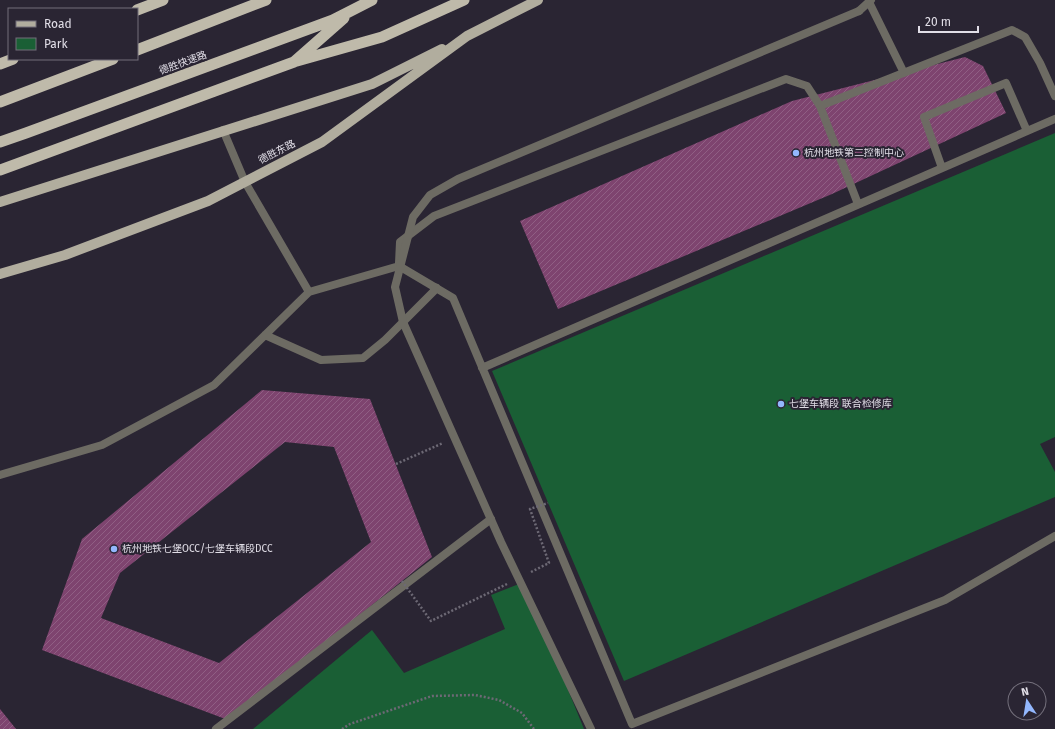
<svg xmlns="http://www.w3.org/2000/svg" width="1055" height="729" font-family="'Fira Sans','Noto Sans SC',sans-serif">
	<defs>
		<pattern id="building-hatch" width="6" height="6" patternUnits="userSpaceOnUse"><rect width="6" height="6" fill="#7e446f"/><path d="M-1 1l2-2M0 6l6-6M5 7l2-2" fill="none" stroke="#905f84"/></pattern>
	</defs>
	<rect width="100%" height="100%" fill="#2a2533"/>
	<path fill="#1a5f35" d="M1055 133V437L1040 444 1055 472V497L624 681 492 371Z
		M524 582 584 729H253L372 630 404 673 505 629 491 595Z"/>
	<path fill="url(#building-hatch)" fill-rule="evenodd" d="M965 57 983 66 1006 113 832 194 558 309 520 221 792 101Z
		M262 390 370 399 432 557 228 720 42 650 82 539ZM285 442 334 447 371 542 219 663 101 618 120 573Z
		M0 709 16 729H0Z"/>
	<g fill="none" stroke-linecap="round" stroke-linejoin="round">
		<path stroke="#6d6975" stroke-width="2.5" stroke-dasharray="2 2" stroke-linecap="butt" d="M396 464 443 443
			M342 729 350 724 432 696 475 695 499 700 522 713 534 729"/>
		<path stroke="#6d6b63" stroke-width="8" d="M869 2 904 73
			M820 106 1012 30 1025 37 1040 63 1055 96
			M223 130 245 182 309 292
			M942 168 924 117 1006 83 1027 131
			M399 263 400 242 434 216 786 79 807 86 820 106 858 204
			M265 335 321 360 363 358 385 340 437 288
			M482 368 1055 119
			M0 475 102 445 214 385 309 292 399 266 453 298 632 724 945 600 1055 536"/>
		<path stroke="#6d6b63" stroke-width="8" d="M859 11 871 0
			M216 729 491 519"/>
		<path stroke="#b1ad9e" stroke-width="10" d="M0 202 372 84 442 49
			M0 274 65 255 208 201 322 142 467 36 538 0"/>
		<path stroke="#bfbaaa" stroke-width="11" d="M137 10 163 0
			M137 50 266 0
			M297 61 382 37 464 0
			M0 64 13 59
			M0 102 113 59
			M0 142 26 133 333 20 372 0
			M0 170 294 62 344 18"/>
		<path stroke="#6d6975" stroke-width="2.5" stroke-dasharray="2 2" stroke-linecap="butt" d="M531 572 549 563 530 509 548 503
			M402 581 431 621 507 584"/>
		<path stroke="#6d6b63" stroke-width="8" d="M591 729 501 542 403 322 395 287 413 217 430 195 458 179 859 11"/>
	</g>
	<g fill="#93b7fd" stroke="#2a2533" stroke-width="1.5">
		<circle cx="796" cy="153" r="4"/>
		<circle cx="781" cy="404" r="4"/>
		<circle cx="114" cy="549" r="4"/>
	</g>
	<g text-anchor="middle" dominant-baseline="central" stroke-width="4" stroke-linejoin="round" paint-order="stroke">
		<g font-size="10" fill="#e1dee7" stroke="#2a2533">
			<text transform="translate(183 63) rotate(-20)">德胜快速路</text>
			<text transform="translate(277 152) rotate(-27)">德胜东路</text>
		</g>
		<g font-size="10" fill="#e1dee7" stroke="#2a2533" text-anchor="start">
			<text x="804" y="153">杭州地铁第二控制中心</text>
			<text x="789" y="404">七堡车辆段 联合检修库</text>
			<text x="122" y="549">杭州地铁七堡OCC/七堡车辆段DCC</text>
		</g>
	</g>
	<rect x="8" y="8" width="130" height="52" fill="#2a2533" stroke="#736f7b"/>
	<rect x="16" y="21" width="20" height="6" fill="#b1ad9e" stroke="#736f7b"/>
	<text x="44" y="28" font-size="12" fill="#e1dee7">Road</text>
	<rect x="16" y="38" width="20" height="12" fill="#1a5f35" stroke="#736f7b"/>
	<text x="44" y="48" font-size="12" fill="#e1dee7">Park</text>
	<g transform="translate(1027 701) rotate(348)"><circle r="19" fill="#2a2533" stroke="#736f7b"/>
	<path d="M0-3L7 15L0 10L-7 15Z" fill="#93b7fd"/>
	<text y="-6" font-size="11" font-weight="bold" text-anchor="middle" fill="#e1dee7">N</text>
	</g>
	<path d="M919 26v6h59v-6" fill="none" stroke="#e1dee7" stroke-width="2"/>
	<text x="925" y="26" font-size="12" fill="#e1dee7" stroke="#2a2533" stroke-width="3" paint-order="stroke">20 m</text>
</svg>
